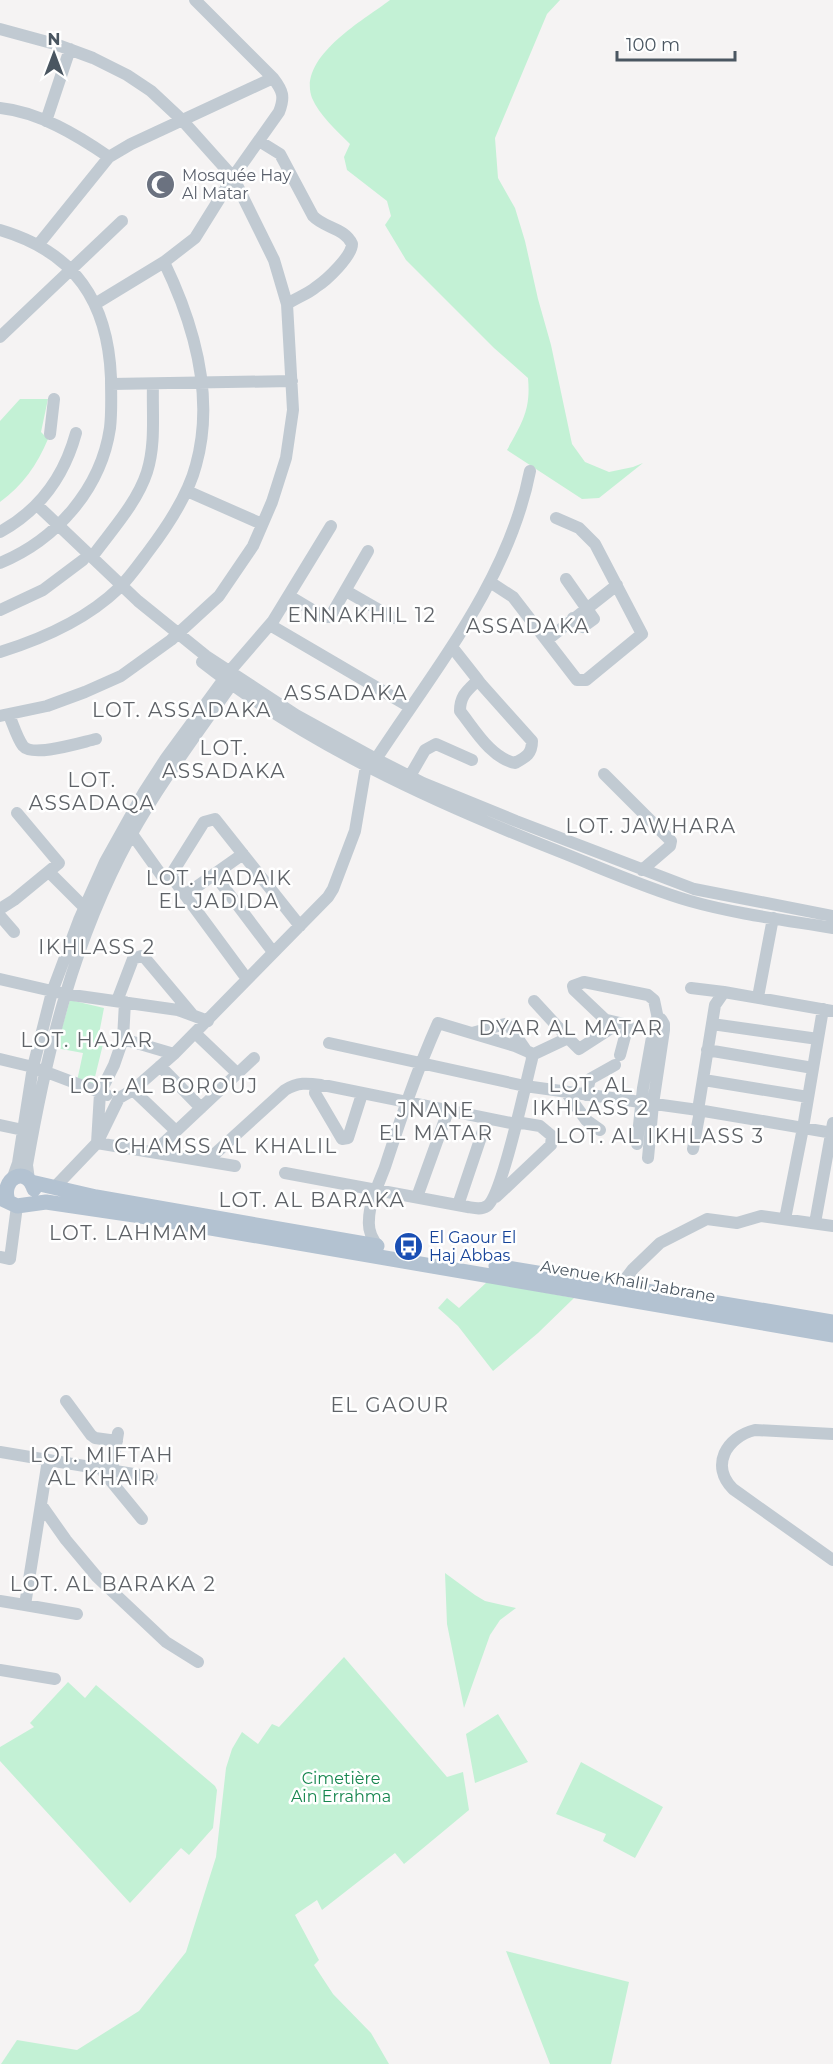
<svg xmlns="http://www.w3.org/2000/svg" width="833" height="2064" font-family="Montserrat,sans-serif">
	<rect width="100%" height="100%" fill="#f5f3f3"/>
	<path fill="#c3f1d5" d="M390 0H560L547 14 495 138 498 178 515 208 525 241 538 299 551 345 572 444 585 462 609 472 633 467 643 463 599 498 582 499 507 450C522 423 531 410 528 378L494 348 406 260 385 225 391 216 387 201 347 170 344 157 350 144C337 131 319 115 312 98 297 57 364 20 390 0Z
		M20 399H48L41 432 48 439C37 465 23 485 0 502V421Z
		M70 1000 104 1008 99 1034 105 1036 93 1085 77 1081 83 1053 56 1048Z
		M487 1282 574 1298 538 1333 493 1371 458 1326 438 1308 447 1298 459 1308Z
		M445 1573 475 1595 485 1601 516 1608 500 1620 490 1635 464 1708 447 1624Z
		M344 1657 447 1777 463 1772 469 1810 404 1864 395 1853 322 1910 317 1900 295 1915 319 1960 314 1965 333 1994 371 2033 389 2064H1L17 2040 77 2050 139 2011 186 1952 216 1857 226 1768 232 1749 242 1732 258 1744 272 1724 279 1727Z
		M68 1682 85 1698 96 1685 215 1786 217 1790 213 1828 189 1855 181 1848 130 1903 0 1761V1747L34 1727 30 1723Z
		M498 1714 528 1762 475 1783 466 1734Z
		M581 1762 663 1807 635 1858 603 1841 606 1834 556 1814Z
		M506 1951 629 1982 611 2064H550Z"/>
	<g fill="none" stroke-linecap="round" stroke-linejoin="round">
		<path stroke="#c1cad2" stroke-width="12" d="M0 29 55 44 93 58 127 75 151 91 182 120 233 177 274 260 287 304 293 410 286 458 272 502 253 546 219 596 171 640 121 676 85 692 47 706 0 716
			M0 108C39 112 77 135 109 157
			M46 121 70 49
			M259 141 280 154 313 216C324 228 345 228 352 244 352 256 327 280 316 287 308 294 296 298 287 304
			M0 230C75 252 108 302 111 378 111 395 112 411 110 428 101 489 56 540 0 563
			M38 245 109 157 131 144 273 78
			M95 304 164 262 195 238 233 177 279 112C285 97 283 91 273 78L195 0
			M0 337 122 221
			M111 384 292 381
			M50 434 54 399
			M187 491 262 524
			M37 505 138 601 206 656 296 715 376 759 423 783 516 821 694 889 833 916
			M0 532C40 510 64 477 76 433
			M92 557C111 531 137 503 147 472 156 444 152 412 153 384
			M566 579 594 619 583 627 573 618
			M490 582 513 597 577 680H586L642 634 595 544 579 528 556 518
			M346 591 393 618
			M289 596 324 617H330L368 551
			M0 610 43 590 83 560
			M270 625 410 707
			M547 640 617 585
			M452 647 478 680 481 684 532 741C532 754 526 757 515 763 491 758 475 730 460 711 460 695 468 690 478 680
			M0 652C42 639 87 619 119 588 130 577 139 564 148 552 167 527 188 496 196 465 215 397 194 324 164 262
			M202 662C308 745 433 802 558 851 601 868 645 888 690 901 736 914 785 920 833 928
			M9 715C13 724 17 738 23 746 33 758 82 742 96 739
			M376 759C435 669 509 579 530 471
			M604 774 671 841 670 846 642 870
			M410 776 425 750 436 744 472 760
			M132 834 162 876 169 878 204 822 215 819 300 926
			M49 872 90 913
			M214 874 273 952
			M171 876 247 979
			M185 895 243 854
			M0 909 14 900 59 863 17 813
			M0 916 14 932
			M0 979 65 994 178 1010 208 1021
			M691 988 724 992
			M758 997 773 918
			M117 1001 133 959 141 956 145 958 192 1014
			M534 1001 568 1038
			M125 1002 123 1039 174 1054
			M607 1020 628 1025 620 1055
			M712 1024 818 1039
			M195 1033 238 1074
			M472 1033 505 1024 510 1027 525 1049
			M123 1039 114 1065 100 1093 97 1143 235 1166
			M329 1043 525 1086 698 1110 833 1133
			M707 1050 813 1068
			M532 1055 568 1038 579 1049 613 1027 574 990 573 986 584 982 648 995 654 1000 658 1019
			M0 1059 33 1067 107 1095
			M160 1066 201 1108
			M704 1080 808 1097
			M133 1090 176 1131
			M566 1092 586 1120 600 1130
			M362 1094 348 1138 342 1139 315 1093 316 1086H328L516 1124
			M586 1095 590 1079 615 1065
			M698 1110 715 1005 724 992 833 1011
			M0 1125 23 1130
			M637 1144 643 1088 654 1026 656 1020 661 1019 664 1024V1030L653 1104 648 1158
			M693 1149 700 1111
			M154 1152 254 1058
			M207 1161 285 1090C298 1082 307 1083 321 1085
			M285 1173 468 1207C474 1208 481 1210 487 1206 502 1196 526 1082 532 1059L531 1053 515 1046 438 1023C417 1070 401 1118 385 1167 379 1183 369 1203 369 1220 368 1230 372 1239 378 1246
			M13 1177 18 1163 33 1067 52 992 79 920 105 862 144 792 166 758 229 672 273 621 331 526
			M29 1180 27 1165C47 1049 74 940 130 837 161 781 200 730 236 678
			M54 1188 97 1143 119 1098 133 1090 174 1054 328 897 333 889 355 831 366 766
			M417 1197 448 1111
			M496 1197 551 1145 552 1136 540 1126 516 1122
			M458 1205 487 1119
			M785 1219 803 1128 823 1009
			M815 1223 833 1123
			M0 1257 10 1259 17 1206
			M620 1286 633 1269 660 1243 707 1219 737 1223 761 1216 833 1226
			M66 1401 91 1435 95 1438 117 1441
			M833 1434 755 1430C726 1437 710 1466 733 1489L833 1560
			M0 1452 48 1460 25 1605 0 1601
			M48 1460 152 1477
			M101 1469 142 1519
			M112 1470 118 1433
			M42 1506 66 1540 97 1577 166 1642 198 1662
			M25 1605 77 1614
			M0 1670 55 1679"/>
		<path stroke="#b3c2d1" stroke-width="15" d="M31 1182 96 1197 377 1246
			M0 1198 17 1206 46 1202 141 1216 833 1335
			M8 1201C0 1179 26 1164 34 1189
			M496 1266 833 1322"/>
	</g>
	<defs>
		<symbol id="mosque-disc" viewBox="-11 -11 22 22"><circle r="9.5" fill="#6b7280" stroke="#fff"/><path d="M3.5-4.9A6 6 0 1 0 3.5 4.9A5 5 0 1 1 3.5-4.9Z" fill="#fff"/></symbol>
		<symbol id="bus-disc" viewBox="-11 -11 22 22"><circle r="9.5" fill="#1a4fb4" stroke="#fff"/><path d="M-5-6H5V4H4V6H2V4H-2V6H-4V4H-5ZM-3.5-4V0h7V-4ZM-3.5 1.2v1.5H-2V1.2ZM2 1.2v1.5H3.5V1.2Z" fill="#fff"/></symbol>
	</defs>
	<g fill-rule="evenodd">
		<use href="#mosque-disc" x="144" y="168" width="33" height="33"/>
		<use href="#bus-disc" x="392" y="1230" width="33" height="33"/>
	</g>
	<g text-anchor="middle" dominant-baseline="central" stroke-width="5" stroke-linejoin="round" paint-order="stroke">
		<g font-size="16" fill="#5b616d" stroke="#fff" text-anchor="start">
			<text x="182" y="175">Mosquée Hay<tspan x="182" dy="18">Al Matar</tspan></text>
		</g>
		<g font-size="16" fill="#164399" stroke="#fff" text-anchor="start">
			<text x="429" y="1237">El Gaour El<tspan x="429" dy="18">Haj Abbas</tspan></text>
		</g>
		<g font-size="16" fill="#4a5661" stroke="#fff">
			<text transform="translate(628 1281) rotate(10)">Avenue Khalil Jabrane</text>
		</g>
		<g font-size="16" fill="#17864f" stroke="#fff">
			<text x="341" y="1778">Cimetière<tspan x="341" dy="18">Ain Errahma</tspan></text>
		</g>
		<g font-size="20" letter-spacing="1.5" fill="#5f6368" stroke="#fff">
			<text x="362" y="615">ENNAKHIL 12</text>
			<text x="528" y="626">ASSADAKA</text>
			<text x="346" y="693">ASSADAKA</text>
			<text x="182" y="710">LOT. ASSADAKA</text>
			<text x="224" y="748">LOT.<tspan x="224" dy="23">ASSADAKA</tspan></text>
			<text x="92" y="780">LOT.<tspan x="92" dy="23">ASSADAQA</tspan></text>
			<text x="651" y="826">LOT. JAWHARA</text>
			<text x="219" y="878">LOT. HADAIK<tspan x="219" dy="23">EL JADIDA</tspan></text>
			<text x="97" y="947">IKHLASS 2</text>
			<text x="571" y="1028">DYAR AL MATAR</text>
			<text x="87" y="1040">LOT. HAJAR</text>
			<text x="591" y="1085">LOT. AL<tspan x="591" dy="23">IKHLASS 2</tspan></text>
			<text x="164" y="1086">LOT. AL BOROUJ</text>
			<text x="436" y="1110">JNANE<tspan x="436" dy="23">EL MATAR</tspan></text>
			<text x="660" y="1136">LOT. AL IKHLASS 3</text>
			<text x="226" y="1146">CHAMSS AL KHALIL</text>
			<text x="312" y="1200">LOT. AL BARAKA</text>
			<text x="129" y="1233">LOT. LAHMAM</text>
			<text x="390" y="1405">EL GAOUR</text>
			<text x="102" y="1455">LOT. MIFTAH<tspan x="102" dy="23">AL KHAIR</tspan></text>
			<text x="113" y="1584">LOT. AL BARAKA 2</text>
		</g>
	</g>
	<g transform="translate(54 54)" stroke="#ffffff" stroke-width="4.5" paint-order="stroke">
	<path d="M0-4.5L10 22L0 15L-10 22Z" fill="#4a5661"/>
	<text y="-9" font-size="16" font-weight="bold" text-anchor="middle" fill="#4a5661">N</text>
	</g>
	<path d="M617 51v9h118v-9" fill="none" stroke="#4a5661" stroke-width="3"/>
	<text x="626" y="51" font-size="18" fill="#4a5661" stroke="#ffffff" stroke-width="4.5" paint-order="stroke">100 m</text>
</svg>
